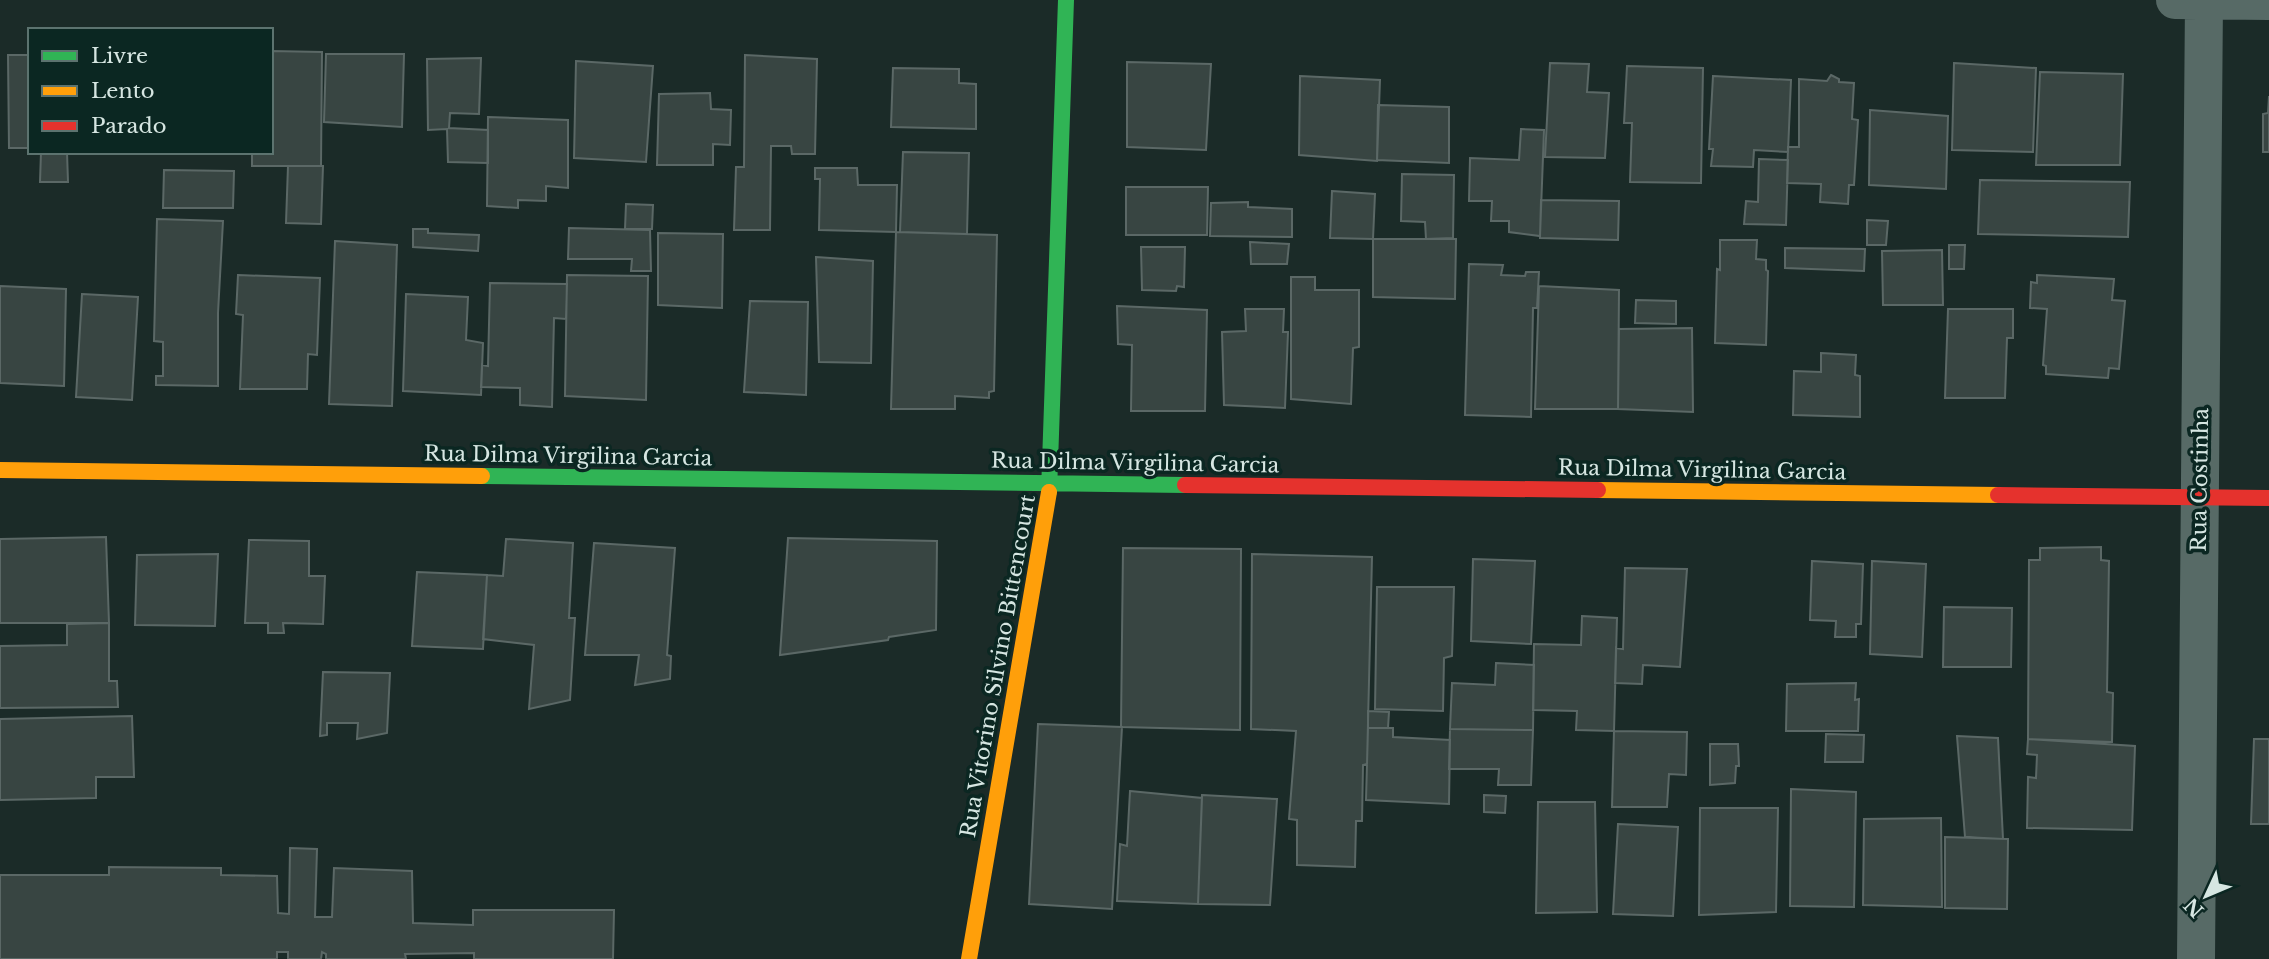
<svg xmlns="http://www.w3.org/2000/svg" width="2269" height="959" font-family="'Libre Baskerville',serif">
	<rect width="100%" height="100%" fill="#1b2b28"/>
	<path fill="#384542" stroke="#5b6866" stroke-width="2" d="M271 51 322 52 321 166H252V152H271Z
		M326 54H404L402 127 324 122Z
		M8 55H30V148H9Z
		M745 55 817 59 815 154H792L791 146H771L770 230H734L736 167H744Z
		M481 58 479 114 450 113 449 128 488 130V163L448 162 447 129 428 130 427 59Z
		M576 61 653 66 646 162 574 158Z
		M1127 62 1211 64 1206 150 1127 147Z
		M1550 63 1589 64 1587 92 1609 93 1605 158 1545 157Z
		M1954 63 2036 68 2033 152 1952 150Z
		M1627 66 1703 68 1701 183 1630 182 1632 123H1624Z
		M893 68 959 69V83L976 84V129L891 127Z
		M2040 72 2123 74 2120 165H2036Z
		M1831 75 1839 79V82L1854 83 1852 119 1858 120 1854 185H1849L1848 204 1820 202 1821 184 1787 183 1788 147H1799V79L1827 81Z
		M1300 76 1380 80 1377 161 1299 155Z
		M1713 76 1791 80 1788 152 1754 150 1753 167 1711 166 1713 149H1709Z
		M710 93 711 109 731 110 730 145 713 144V165H657L659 94Z
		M2269 96V152H2263V114L2268 113Z
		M1378 105 1449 107V163L1377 160Z
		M1870 110 1948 116 1946 189 1869 185Z
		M488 117 568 120V188L546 186V201L518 200V208L487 206Z
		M1521 129 1544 130 1540 236 1509 232V221H1491L1492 201H1469L1470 158 1519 160Z
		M41 152H67L68 182H40Z
		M903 152 969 153 967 234 900 232Z
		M1759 159 1788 160 1786 225 1744 224 1746 201 1758 202Z
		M288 166H323L321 224 286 223Z
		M815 168H857L858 185H897L896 232 819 230 820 179H815Z
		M164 170 234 171 233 208H163Z
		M1402 174 1454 175 1453 238 1426 239 1425 222 1401 221Z
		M1980 180 2130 182 2128 237 1978 234Z
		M1126 187H1208L1207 235H1126Z
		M1332 191 1375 194 1373 239 1330 238Z
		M1541 200 1619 201 1618 240 1540 238Z
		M1248 202V207L1292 209V237L1210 236 1211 203Z
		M626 204 653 205 652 229H625Z
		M157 219 223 221 218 313V386L156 385V376H163V342L154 341Z
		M1867 220 1888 221 1886 245H1867Z
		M569 228 650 230 651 271H631L632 259H568Z
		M413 229H428V233L479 235 478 251 413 247Z
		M896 232 997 235 994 391 989 392V398L955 396V409H891Z
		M658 233 723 234 722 308 658 305Z
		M1373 239H1456L1455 299 1373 297Z
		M1720 240H1757L1756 259 1766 260V270L1768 271 1766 345 1715 343 1717 269 1720 270Z
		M335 241 397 245 392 406 329 404Z
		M1250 242 1289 244 1287 264H1251Z
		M1949 245H1965L1964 269H1949Z
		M1141 247H1185L1184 287 1177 286 1176 291 1142 290Z
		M1785 248 1865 249 1864 271 1785 268Z
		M1942 250 1943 305H1883L1882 251Z
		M816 257 873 261 871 363 819 362Z
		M1469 264 1503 265 1501 275 1525 276 1526 272H1539L1537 308H1533L1531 417 1465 415Z
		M238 275 320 278 317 355 308 354 307 389H240L243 315 236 314Z
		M567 275 648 276 646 400 565 396Z
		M2037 275 2114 279 2112 300 2125 301 2119 369 2109 368 2108 378 2046 374V366L2043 365 2047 309 2030 308 2031 282 2037 283Z
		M1291 277H1315V290H1359V347L1353 348 1351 404 1291 399Z
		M490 283 567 284 566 319 554 318 552 407 520 405V388L481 387 482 365 488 366Z
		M0 286 66 289 64 386 0 383Z
		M1539 286 1619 290 1618 409H1535Z
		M82 294 138 297 132 400 76 397Z
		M406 294 468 297 466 340 483 343 481 395 403 391Z
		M1636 300 1676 301V324L1635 323Z
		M750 301 808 302 806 395 744 392Z
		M1117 306 1207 310 1205 411H1131L1132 345 1118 344Z
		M1245 309H1284L1283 332H1288L1285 408 1224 405 1222 332 1246 331Z
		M1948 309H2013V338H2007L2005 398H1945Z
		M1692 328 1693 412 1618 409 1619 329Z
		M1821 353 1856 355 1855 375 1860 376V417L1793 415 1794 371 1821 372Z
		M106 537 109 623H0V539Z
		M788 538 937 541 936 630 889 637 888 640 780 655Z
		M506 539 573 543 569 618H575L570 700 529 709 534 645 483 639 487 575 503 576Z
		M249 540 309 541V576H325L323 624 283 623 284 633H268V623H245Z
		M594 543 675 548 667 655 671 656 670 679 635 685 639 655H585Z
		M2101 547V560L2109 561 2107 692 2113 693 2112 742 2028 739 2029 560H2040V548Z
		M1123 548 1241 549 1240 730 1121 727Z
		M218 554 215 626 135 625 137 555Z
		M1252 554 1372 557 1367 764 1363 765 1362 821H1356L1355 867 1297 865V820L1289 819 1296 731 1251 729Z
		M1473 559 1535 561 1531 644 1471 641Z
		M1812 561 1863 564 1861 624H1856V637H1835L1836 621 1810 620Z
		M1872 561 1926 564 1922 657 1870 654Z
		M1625 568 1687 569 1680 667 1643 665 1642 684 1615 683 1616 648 1623 649Z
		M417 572 487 575 483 649 412 646Z
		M1377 587H1454L1452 656 1444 658 1443 711 1375 709Z
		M1944 607 2012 608 2011 667H1943Z
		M1582 616 1617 618 1614 731 1576 730 1577 711 1533 710 1534 644 1581 645Z
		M109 623V681H117L118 707 0 708V646L67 645V624Z
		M1496 663 1534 665 1533 730 1450 729 1452 683 1495 685Z
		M323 672 390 673 387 733 357 739 358 723H327V735L320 736Z
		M1856 683 1855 700 1859 699 1858 731H1786L1787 684Z
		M1368 711 1389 712 1388 728H1368Z
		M132 716 134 777H96V798L0 800V719Z
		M1038 724 1122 727 1112 909 1029 904Z
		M1368 728H1393V737L1450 740 1449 804 1366 800Z
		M1450 729 1533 730 1531 785H1498L1499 769H1449Z
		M1614 731 1687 732 1686 775 1669 774 1667 807H1612Z
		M1826 734 1864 735 1863 762H1825Z
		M1957 736 1998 738 2003 839 1965 837Z
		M2028 739 2135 746 2132 830 2027 828 2028 777 2036 778 2037 755 2027 754Z
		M2254 739H2269V824H2251Z
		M1710 744H1738L1739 766H1736L1735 783 1710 785Z
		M1791 789 1856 792 1854 907 1790 906Z
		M1130 791 1202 798 1198 904 1117 901 1120 844 1127 846Z
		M1202 795 1277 799 1270 905 1198 904Z
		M1484 795 1506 796 1505 813 1484 812Z
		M1538 802H1595L1597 912 1536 913Z
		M1700 808H1778L1776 912 1699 915Z
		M1941 818 1942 907 1863 905 1864 819Z
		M1618 824 1678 827 1673 916 1613 914Z
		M1945 837 2008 839 2007 909 1945 908Z
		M290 848 317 849 315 917H332L334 868 412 871 413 923 473 925V910H614L613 959H474V953L405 954 406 959H326V954L322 952 321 959H288V952H277V959H0V875H109V867L221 868V875L277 876 278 913 289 914Z"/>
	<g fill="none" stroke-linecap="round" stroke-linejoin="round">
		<path stroke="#576a66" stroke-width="38" d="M2175 0 2269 1
			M2196 959 2204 0"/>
		<path stroke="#30b455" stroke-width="16" d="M482 476 1185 485
			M1049 492 1066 0"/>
		<path stroke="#ff9f0a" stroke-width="16" d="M0 470 482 476
			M1598 490 1998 495
			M969 959 1049 492"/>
		<path stroke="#e5322d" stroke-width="16" d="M1185 485 1598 490
			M1998 495 2269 498"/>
	</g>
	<g text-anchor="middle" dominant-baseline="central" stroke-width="7" stroke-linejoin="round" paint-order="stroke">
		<g font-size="21" fill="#d6e6e2" stroke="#0b2722">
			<text transform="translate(568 456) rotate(1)">Rua Dilma Virgilina Garcia</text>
			<text transform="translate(1135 463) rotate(1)">Rua Dilma Virgilina Garcia</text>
			<text transform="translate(1702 470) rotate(1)">Rua Dilma Virgilina Garcia</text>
			<text transform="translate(2200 480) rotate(-89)">Rua Costinha</text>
			<text transform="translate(998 666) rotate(-80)">Rua Vitorino Silvino Bittencourt</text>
		</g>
	</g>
	<rect x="28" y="28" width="245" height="126" fill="#0b2722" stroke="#5c736f" stroke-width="2"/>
	<rect x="42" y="51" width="35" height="10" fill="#30b455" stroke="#5c736f" stroke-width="2"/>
	<text x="91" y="63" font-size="21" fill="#d6e6e2">Livre</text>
	<rect x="42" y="86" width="35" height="10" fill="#ff9f0a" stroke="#5c736f" stroke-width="2"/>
	<text x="91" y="98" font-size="21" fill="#d6e6e2">Lento</text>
	<rect x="42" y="121" width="35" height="10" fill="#e5322d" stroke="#5c736f" stroke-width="2"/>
	<text x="91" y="133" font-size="21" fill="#d6e6e2">Parado</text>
	<g transform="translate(2206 896) rotate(226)" stroke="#0b2722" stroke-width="5" paint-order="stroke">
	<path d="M0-5L12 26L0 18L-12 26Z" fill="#d6e6e2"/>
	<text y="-10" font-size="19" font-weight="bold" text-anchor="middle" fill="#d6e6e2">N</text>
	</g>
</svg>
